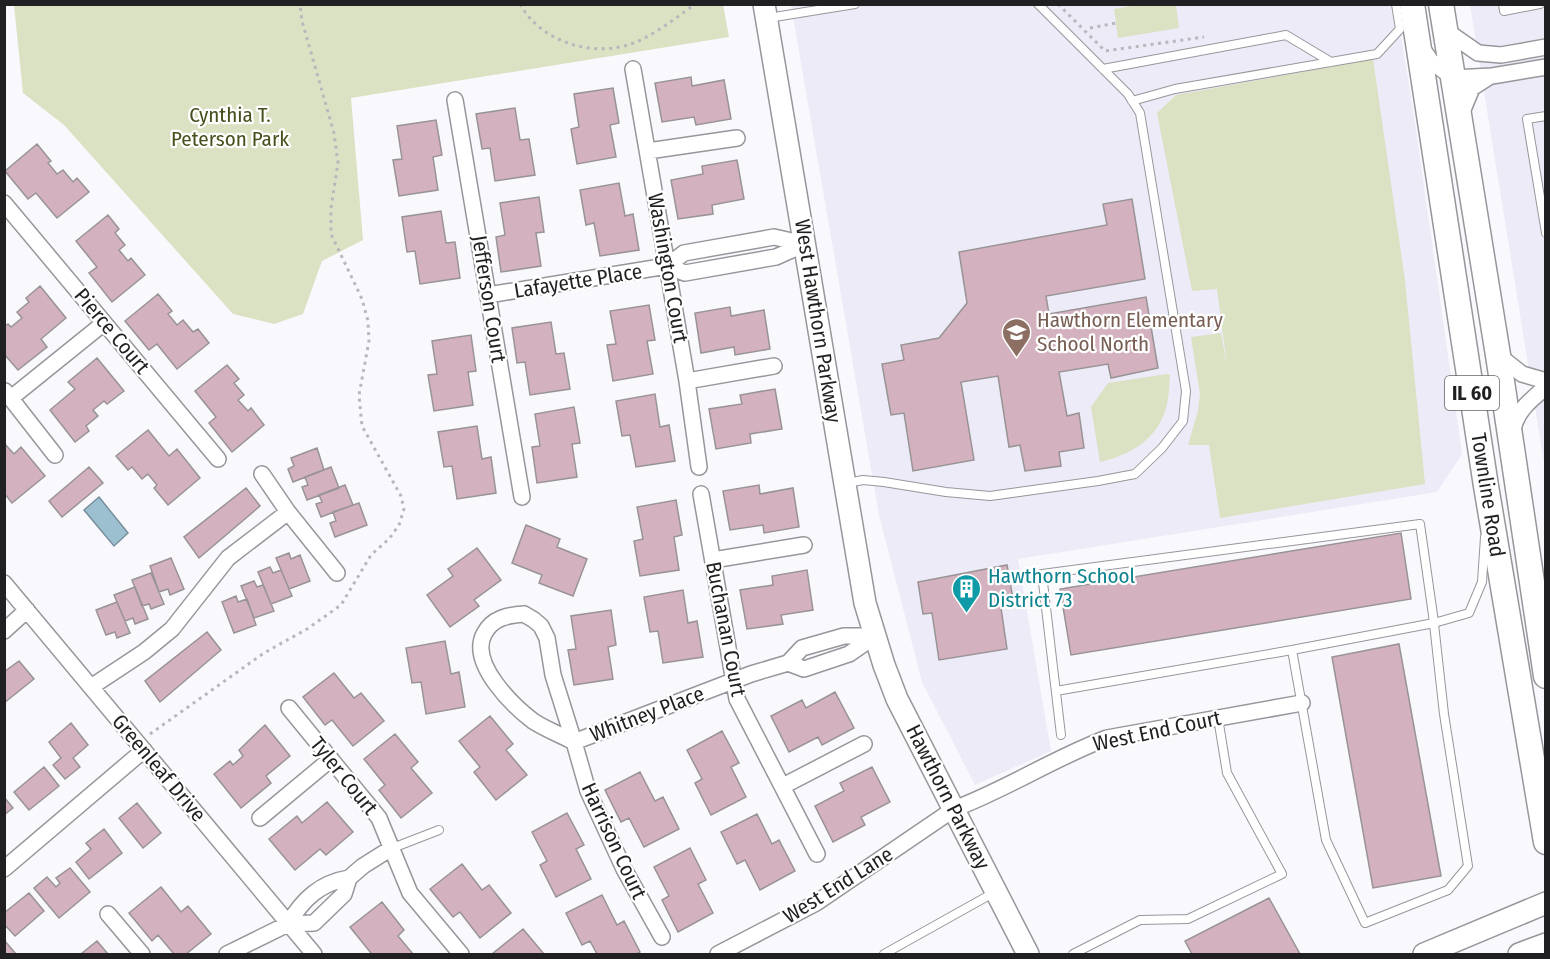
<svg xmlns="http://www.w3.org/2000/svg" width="1550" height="959" font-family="'Fira Sans Condensed',sans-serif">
	<rect width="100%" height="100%" fill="#f9f8fd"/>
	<path fill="#ecebf7" d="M791 5H1396L1415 123 1462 454 1437 492 1018 559 1051 751 975 785 922 682 879 515Z
		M1470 5H1545V469Z"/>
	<path fill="#dbe2c3" d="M723 4 729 37 351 98 363 240 322 261 303 314 274 324 233 314 64 125 23 93 14 5Z
		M1137 5H1176L1179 28 1118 38 1114 9Z
		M1373 59 1405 280 1425 484 1220 518 1209 445H1188L1198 411 1200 394 1191 337 1221 333 1227 366 1217 289 1192 291 1157 113 1176 95Z
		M1167 374 1170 375C1169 386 1169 398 1166 408 1157 440 1130 455 1100 462L1091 407 1108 383Z"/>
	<path fill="#9dc0d1" stroke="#78909c" stroke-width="1.5" d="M99 497 128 533 114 546 84 510Z"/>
	<path fill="#d4b1bf" stroke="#989395" stroke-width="1.5" d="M691 77 692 86 724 80 731 119 696 125 694 117 662 122 655 83Z
		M613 88 619 123 610 125 616 157 577 164 571 129 579 127 574 94Z
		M515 108 520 140 529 139 535 175 495 181 490 148 482 149 476 114Z
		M436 120 442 155 433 157 438 190 399 196 393 160 402 159 397 126Z
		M37 144 51 161 48 163 57 174 63 170 73 182 77 178 89 192 57 218 36 193 28 199 5 171Z
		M737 160 744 199 712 205 713 214 678 219 671 180 703 174 702 166Z
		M619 183 625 216 633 214 639 250 600 256 594 223 586 225 580 190Z
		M539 197 544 232 536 233 541 266 501 272 496 237 505 235 500 203Z
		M1132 199 1145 279 1046 296 1049 314 1146 297 1158 368 1111 378 1108 364 1059 372 1067 416 1079 413 1084 448 1059 452 1061 466 1025 471 1020 445 1009 447 998 376 961 382 974 460 913 471 904 413 891 415 882 364 904 360 901 345 939 338 967 303 959 252 1107 225 1103 204Z
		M441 211 446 243 455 242 460 278 420 284 415 251 407 252 402 217Z
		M108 215 119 229 115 233 125 245 119 250 128 261 131 258 145 275 112 302 89 273 97 267 76 241Z
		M40 286 66 318 41 339 47 347 18 370 4 354V327L8 324 11 327 22 318 17 312 29 302 26 298Z
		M158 294 172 311 168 314 177 325 183 320 193 332 198 329 209 343 177 369 157 344 149 350 125 321Z
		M649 305 655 340 647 341 653 374 613 381 607 345 616 344 610 311Z
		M730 307 731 316 764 310 770 349 735 355 734 347 701 353 695 313Z
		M551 322 556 354 564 353 570 389 530 395 525 362 517 363 512 328Z
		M471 335 476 371 468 372 473 405 434 411 428 375 437 374 432 341Z
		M97 358 124 391 107 404 104 401 93 410 98 416 86 426 89 431 75 442 50 410 75 389 68 382Z
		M227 365 239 379 234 383 244 395 238 400 248 411 251 408 264 425 232 452 209 423 216 417 195 391Z
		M775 389 782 429 750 434 751 443 716 449 709 409 742 404 740 395Z
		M655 394 660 427 669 425 675 461 636 467 630 435 622 436 616 401Z
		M574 407 580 443 572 444 577 477 537 483 532 447 540 446 535 414Z
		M477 426 482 459 491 457 496 493 457 499 452 466 444 467 438 432Z
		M148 430 169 456 177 449 200 478 168 505 154 488 157 485 148 474 142 479 132 467 128 470 116 456Z
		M4 443 14 454 21 447 45 476 12 503 4 493Z
		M317 448 324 470 293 482 288 469 294 466 291 458Z
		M89 467 103 483 62 517 49 501Z
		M331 467 339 488 307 500 302 487 308 485 305 477Z
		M345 485 353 505 321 517 316 504 322 502 319 495Z
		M759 485 760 494 793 488 799 527 764 533 763 525 730 530 723 491Z
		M246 488 260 506 199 558 184 537Z
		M676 500 682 535 674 537 679 570 640 576 634 541 643 539 637 507Z
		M359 503 367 525 335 537 330 523 336 521 333 512Z
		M526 525 560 539 557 547 587 559 573 596 539 583 542 575 512 563Z
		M1401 533 1411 599 1071 655 1060 589Z
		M477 548 501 580 474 600 479 606 450 627 427 595 453 576 448 569Z
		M289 553 291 559 300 555 310 581 289 589 276 558Z
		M171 558 184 589 170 595 168 589 159 592 150 566Z
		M1007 565 1013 599 1000 601 1007 649 939 660 932 613 923 614 918 582Z
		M270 567 273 573 281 570 292 596 271 604 258 572Z
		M807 570 813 610 781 615 783 624 747 629 740 590 773 585 772 576Z
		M151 573 164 604 151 609 149 604 142 606 132 580Z
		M254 581 257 587 263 585 274 611 254 618 241 586Z
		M135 587 148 619 135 624 133 618 125 621 114 595Z
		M683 590 688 623 697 621 703 657 663 663 658 631 650 632 644 597Z
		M236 596 238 602 247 599 256 625 234 633 222 602Z
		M117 602 130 633 117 638 115 632 106 635 96 610Z
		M611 610 616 645 608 647 613 679 574 685 568 650 576 649 571 616Z
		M207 632 221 650 160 702 145 681Z
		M445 641 451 674 459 672 465 707 426 714 421 682 412 683 406 648Z
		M1399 644 1441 876 1373 888 1332 657Z
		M19 661 34 679 4 703V672Z
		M334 673 354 698 361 693 384 721 353 746 332 720 325 725 303 697Z
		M835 692 854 728 822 745 818 737 789 752 771 716 802 700 806 708Z
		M490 716 513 744 506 750 527 775 496 800 474 772 480 767 459 741Z
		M71 723 88 745 73 758 80 767 65 779 53 765 61 758 49 742Z
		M265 725 290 756 266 776 271 783 241 808 214 774 230 761 233 765 243 756 239 750Z
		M722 731 739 763 731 767 746 797 711 815 695 783 702 779 687 750Z
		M395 734 418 762 411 768 432 793 401 818 379 790 385 785 364 759Z
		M44 767 59 786 29 810 14 792Z
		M872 767 890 802 861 817 865 825 833 842 815 806 844 791 840 783Z
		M640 772 655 801 663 797 679 829 644 847 629 818 621 822 605 790Z
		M4 797 13 808 4 815Z
		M327 802 353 832 326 855 320 849 295 870 269 839 297 816 302 823Z
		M137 803 161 833 143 848 119 818Z
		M567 813 584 845 576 849 591 879 556 897 540 865 547 861 532 832Z
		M757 814 772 844 779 840 795 871 760 890 745 860 737 864 721 832Z
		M104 829 122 853 89 879 76 862 91 849 86 843Z
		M690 848 706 880 698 884 713 913 678 932 662 900 669 896 654 867Z
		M462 864 482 890 489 885 511 913 480 938 460 912 453 917 430 889Z
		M70 868 90 892 59 918 34 888 47 877 56 887 60 883 56 878Z
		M161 887 181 912 188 906 211 934 186 954H174L158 935 152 941 129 913Z
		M29 893 44 911 15 936 4 924V913Z
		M602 895 617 925 624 921 640 952 636 954H597L590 941 582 945 566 913Z
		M1269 898 1300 954H1192L1185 941Z
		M382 902 404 930 398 936 413 954H369L371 953 350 927Z
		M523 929 544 954H492Z
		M4 940 16 954H4Z
		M97 941 108 954H81Z"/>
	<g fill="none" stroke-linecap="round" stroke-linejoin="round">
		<defs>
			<path id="lane" d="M1503 4 1504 11 1540 4
				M768 18 855 4
				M1103 69 1286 35 1331 62
				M1132 101 1175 89 1377 54 1400 29 1396 4
				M1546 116 1527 119 1546 233
				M847 483 863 480 884 482 946 492 990 496 1098 481 1135 474 1162 448 1183 421 1186 391 1140 113 1128 94 1038 4
				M1292 650 1434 623 1469 613 1482 582 1485 537
				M1056 691 1292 650 1326 840 1365 923 1448 890 1468 866 1444 714 1433 615 1420 524 1042 574 1061 735
				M390 849 439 830
				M884 954 995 892
				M1073 954 1140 920 1188 919 1282 874 1227 773 1218 718"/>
			<path id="street" d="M1445 30 1478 53 1501 55 1546 47
				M1422 48 1431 61 1453 78 1492 76 1546 67
				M633 69 687 381 699 467
				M455 100 522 497
				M1460 117 1472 88 1489 77
				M648 151 737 138
				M4 203 218 459
				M667 266 685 273 776 257 805 244
				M488 295 667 266 684 253 774 237 805 244
				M1498 355 1522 374 1546 381
				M687 381 774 366
				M5 391 55 455
				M11 398 104 323
				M1513 429C1518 409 1531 400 1546 387
				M262 474 288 512 337 573
				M701 494 737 699 817 854
				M713 560 804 545
				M4 583 314 954
				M524 614 534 620 541 626 547 638 553 675 574 742C561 735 545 729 533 721 512 705 469 663 484 634 492 618 508 615 524 614Z
				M4 631 27 610
				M91 687 144 652 172 629 228 558 288 512
				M289 708 379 818 410 893 461 954
				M783 786 864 744
				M260 818 331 759
				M4 869 144 750
				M108 914 142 954
				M288 924C303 899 320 883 349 878
				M662 937 624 869 588 791 574 742 751 674 788 663 802 648 844 636H875L849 654 804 669 788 663
				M227 954 288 924 314 923 344 894 349 878 363 866 390 849
				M718 954 816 903 954 809C1007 789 1054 758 1107 738L1302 703"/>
			<path id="secondary" d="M764 4 865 603 884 665 897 699 1028 954
				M1424 954 1546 903
				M1519 954 1546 944"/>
			<path id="primary" d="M1412 4 1486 486 1546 842
				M1441 4 1498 355 1546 676"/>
		</defs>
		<use href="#lane" stroke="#97969b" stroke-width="10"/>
		<use href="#street" stroke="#97969b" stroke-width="18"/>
		<use href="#secondary" stroke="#97969b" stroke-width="24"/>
		<use href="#primary" stroke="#97969b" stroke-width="27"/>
		<path stroke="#b8b7bb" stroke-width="3" stroke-dasharray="3 4.5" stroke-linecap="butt" d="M520 4C541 43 596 59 636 42 657 33 676 18 695 4
			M1058 4 1105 51 1204 37
			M1090 28 1116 23
			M150 734 264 653 307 629 341 605 371 555 389 539 399 525 404 509 401 496 362 426 359 395 369 341 368 321 362 299 331 234V208L338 163 334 133 302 21 300 4"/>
		<use href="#lane" stroke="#fff" stroke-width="8"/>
		<use href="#street" stroke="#fff" stroke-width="15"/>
		<use href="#secondary" stroke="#fff" stroke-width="21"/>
		<use href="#primary" stroke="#fff" stroke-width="24"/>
	</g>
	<defs>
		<symbol id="school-pin" viewBox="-11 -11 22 30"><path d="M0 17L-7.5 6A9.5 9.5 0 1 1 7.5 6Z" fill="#8d6e63" stroke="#fff"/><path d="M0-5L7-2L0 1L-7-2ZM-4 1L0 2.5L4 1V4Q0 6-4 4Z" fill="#fff"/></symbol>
		<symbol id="building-pin" viewBox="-11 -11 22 30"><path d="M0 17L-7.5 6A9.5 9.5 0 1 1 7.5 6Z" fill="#0f9aa8" stroke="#fff"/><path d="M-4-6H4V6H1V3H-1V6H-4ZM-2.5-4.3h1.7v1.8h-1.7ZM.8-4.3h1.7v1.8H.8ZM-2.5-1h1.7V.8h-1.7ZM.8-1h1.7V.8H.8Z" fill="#fff"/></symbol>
	</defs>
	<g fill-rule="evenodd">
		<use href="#school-pin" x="1000" y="316" width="33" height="45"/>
		<use href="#building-pin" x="950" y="572" width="33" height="45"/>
	</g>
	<g text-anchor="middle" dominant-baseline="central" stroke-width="4.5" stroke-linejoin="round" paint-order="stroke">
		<rect fill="#fff" stroke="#636264" stroke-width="1.5" x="1445" y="376" width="54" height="34" rx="4.5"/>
		<g font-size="20" font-weight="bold" fill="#201f21">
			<text x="1472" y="393">IL 60</text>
		</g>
		<g font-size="21" fill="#474f1c" stroke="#fff">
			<text x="230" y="115">Cynthia T.<tspan x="230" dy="24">Peterson Park</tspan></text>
		</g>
		<g font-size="21" fill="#201f21" stroke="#fff">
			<text transform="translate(668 268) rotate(80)">Washington Court</text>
			<text transform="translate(578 281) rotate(-9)">Lafayette Place</text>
			<text transform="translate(489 299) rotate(81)">Jefferson Court</text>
			<text transform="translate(818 321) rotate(81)">West Hawthorn Parkway</text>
			<text transform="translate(112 331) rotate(50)">Pierce Court</text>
			<text transform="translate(1488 495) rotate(81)">Townline Road</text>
			<text transform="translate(726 629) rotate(79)">Buchanan Court</text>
			<text transform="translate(647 714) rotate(-21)">Whitney Place</text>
			<text transform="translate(1157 731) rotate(-12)">West End Court</text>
			<text transform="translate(159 768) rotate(50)">Greenleaf Drive</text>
			<text transform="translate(344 776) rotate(51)">Tyler Court</text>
			<text transform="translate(948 797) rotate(63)">Hawthorn Parkway</text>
			<text transform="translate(614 841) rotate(65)">Harrison Court</text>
			<text transform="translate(838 885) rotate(-32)">West End Lane</text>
		</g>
		<g font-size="21" fill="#785e54" stroke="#fff" text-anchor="start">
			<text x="1037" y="320">Hawthorn Elementary<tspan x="1037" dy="24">School North</tspan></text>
		</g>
		<g font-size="21" fill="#0d838f" stroke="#fff" text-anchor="start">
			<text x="988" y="576">Hawthorn School<tspan x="988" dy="24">District 73</tspan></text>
		</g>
	</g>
	<rect width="1550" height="959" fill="none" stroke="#201f21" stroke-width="12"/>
</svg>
